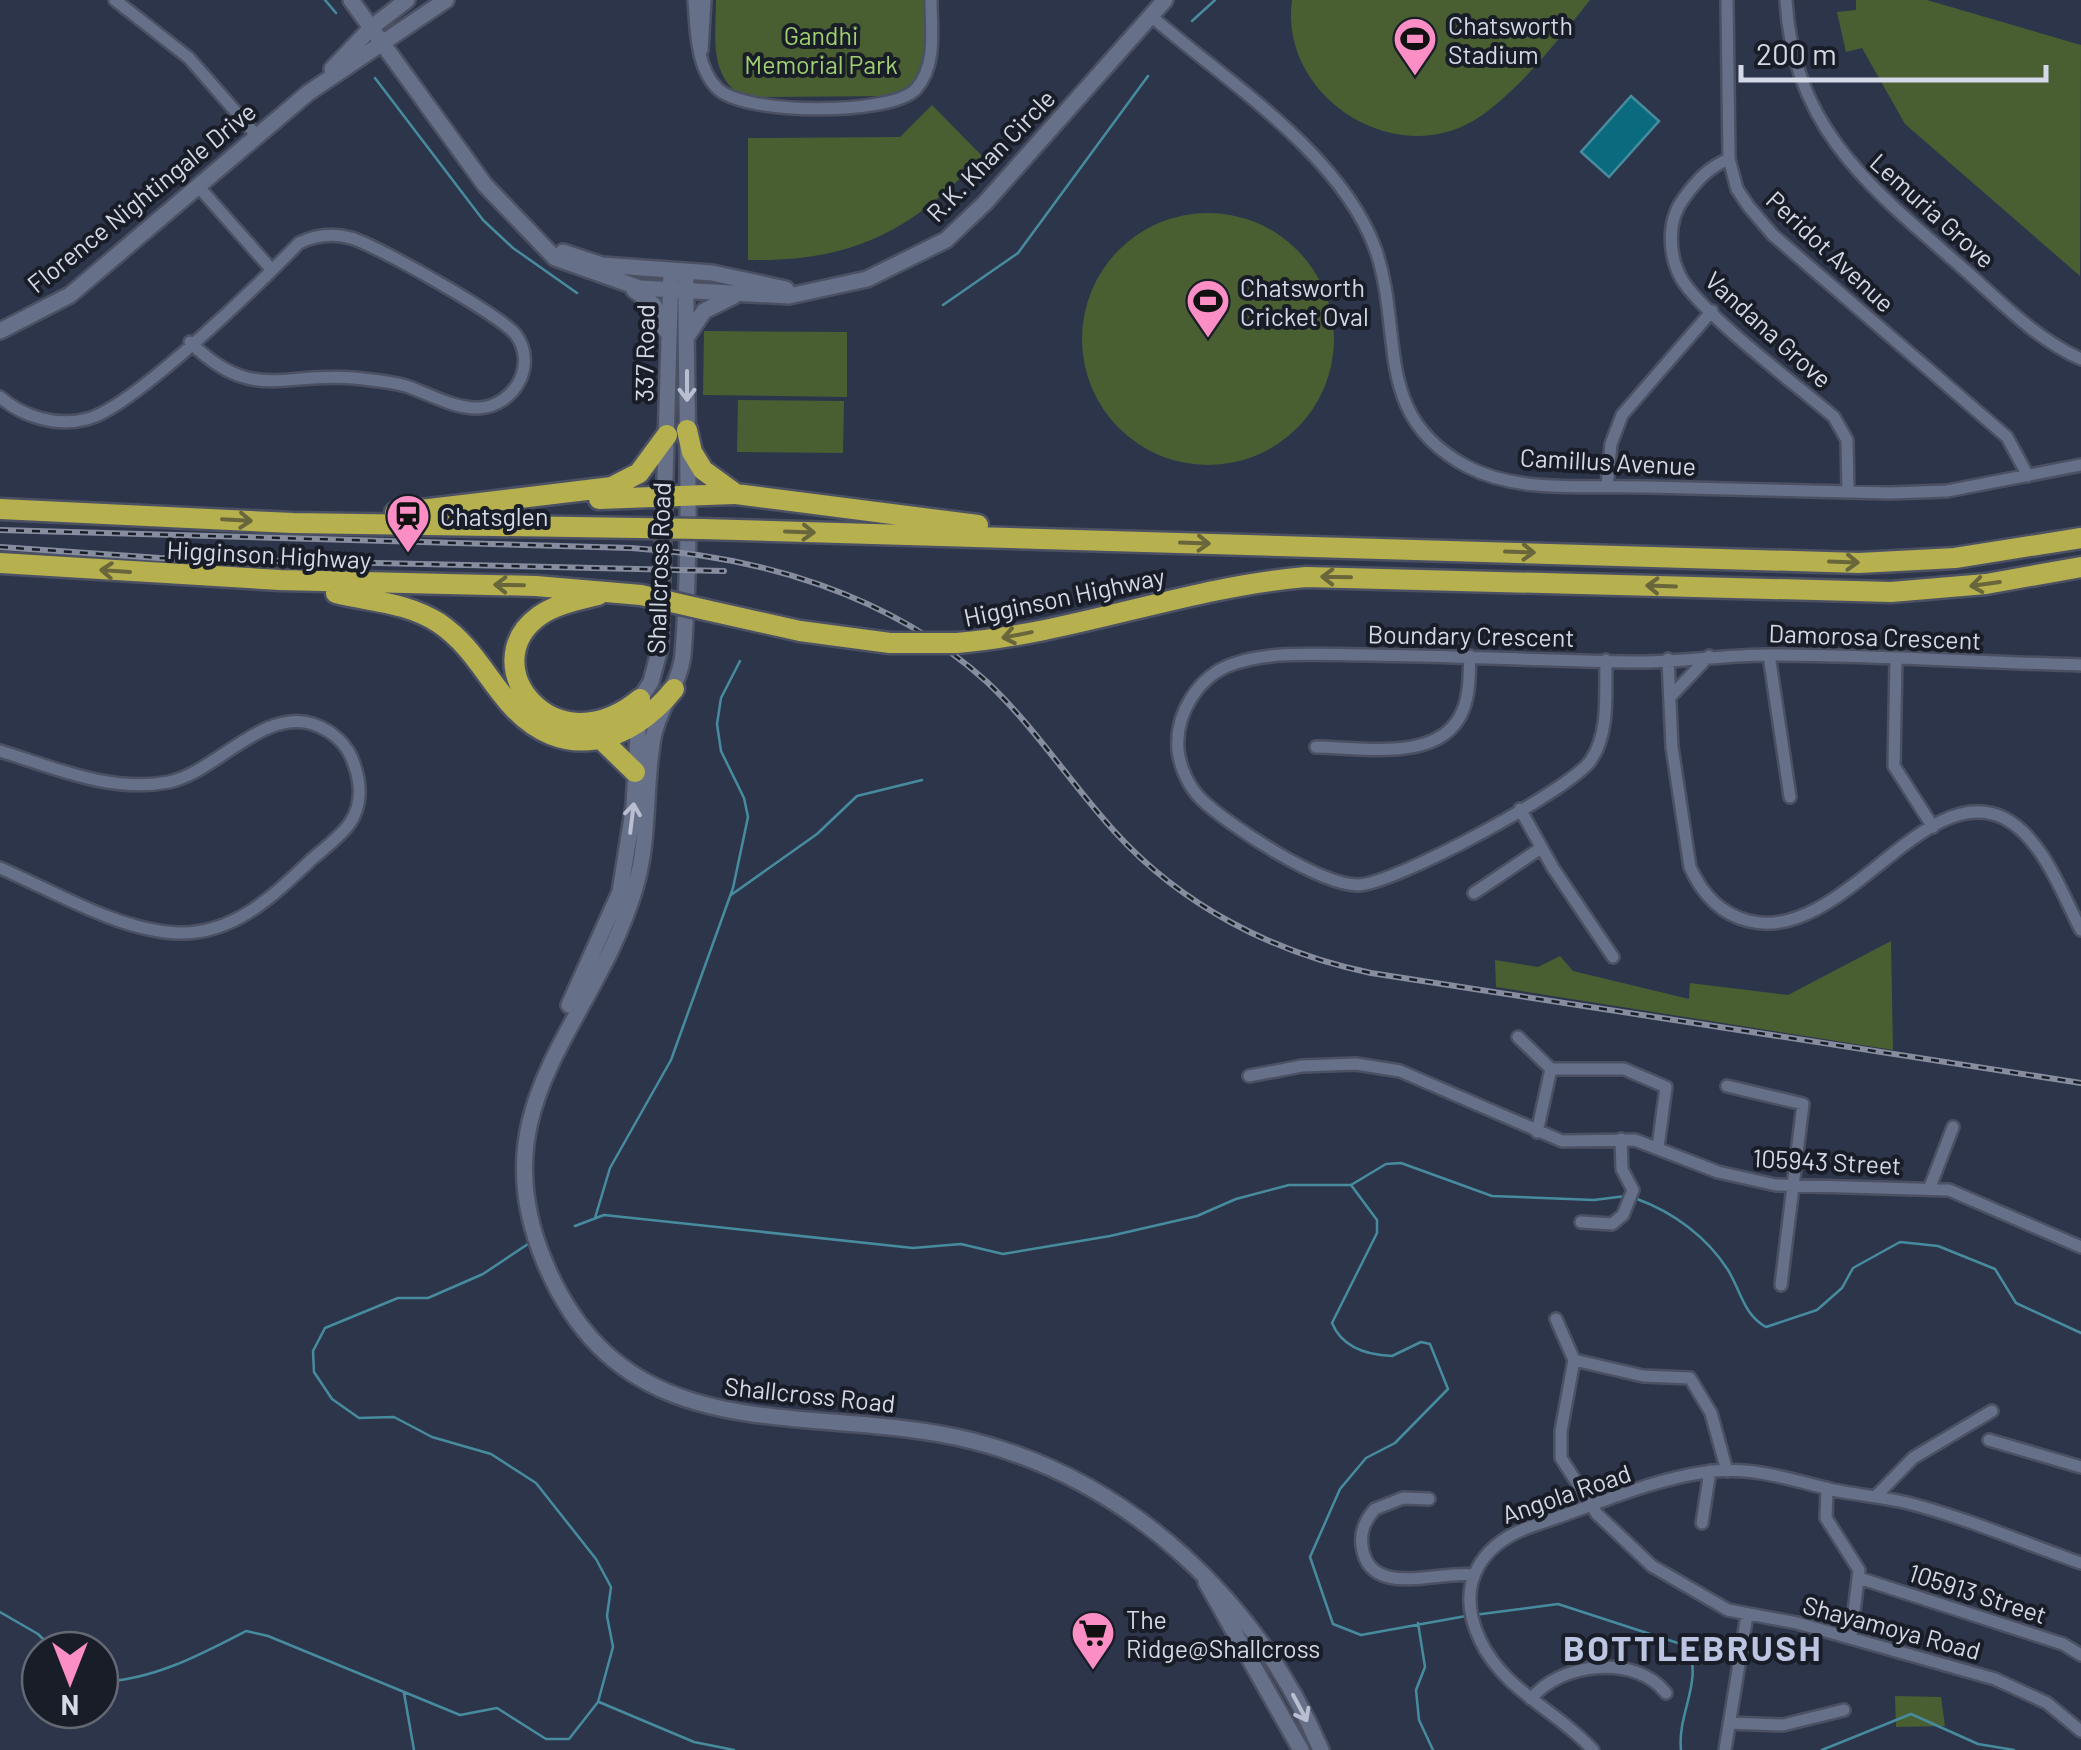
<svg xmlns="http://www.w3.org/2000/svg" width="2081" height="1750" font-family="Barlow,sans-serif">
	<rect width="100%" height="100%" fill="#2d354b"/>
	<path fill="#495f32" d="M716 0H925C926 38 932 72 898 96L743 97C708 75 716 37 716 0Z
		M1292 0H1590C1561 37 1513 98 1473 121 1390 169 1279 94 1292 0Z
		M1856 0H1927L2081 45 2080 276 1905 124 1862 48 1846 52 1837 12 1856 10Z
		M932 105 982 156C912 231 853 262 748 260V138L900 137Z
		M1082 339a126 126 0 1 1 252 0a126 126 0 1 1-252 0Z
		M704 331 847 332V397L703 395Z
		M738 400 844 401 843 453 737 452Z
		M1891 941 1893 1050 1496 987 1495 960 1538 967 1560 956 1573 971 1689 999 1690 983 1788 995Z
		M1895 1696 1941 1697 1945 1726 1896 1727Z"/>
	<path fill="#0a6b7e" stroke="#478c9e" stroke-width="2.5" d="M1631 96 1659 121 1609 177 1581 152Z"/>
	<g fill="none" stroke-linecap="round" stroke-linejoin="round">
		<path stroke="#478c9e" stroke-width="2.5" d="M325 0 336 13
			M1192 21 1215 0
			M375 78 483 220 513 248 577 293
			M943 305 1018 253 1148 76
			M731 895 817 834 857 796 922 780
			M1351 1185 1377 1220V1233L1332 1323C1342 1347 1366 1355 1392 1356L1421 1342 1430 1344 1448 1389 1395 1443 1366 1458 1340 1489 1310 1557 1333 1624 1361 1635 1466 1616
			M1637 1199C1673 1212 1707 1237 1728 1270 1741 1291 1743 1314 1766 1327L1817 1310 1842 1288 1853 1268 1900 1242 1938 1246 1995 1269 2016 1303 2081 1333
			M595 1218 610 1168 671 1060 733 888 748 817 744 798 721 751 717 724 721 698 740 661
			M575 1226 604 1215 913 1248 961 1244 1003 1254 1110 1236 1197 1216 1236 1199 1289 1185H1351L1386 1164 1401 1163 1492 1196 1594 1200 1626 1196
			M0 1612 38 1634 54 1650
			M1474 1615 1558 1604 1687 1646C1704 1681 1677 1713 1681 1750
			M1418 1623 1425 1667 1416 1690 1419 1720 1433 1750
			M100 1682C153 1680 200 1655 246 1631L268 1636 460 1715 497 1708 546 1739H569L598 1702 613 1647 607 1616 611 1587 596 1559 536 1483 491 1454 432 1437 394 1417 359 1418 332 1399 314 1372 313 1351 325 1328 398 1298H428L483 1274 528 1244
			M404 1693 414 1750
			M599 1702 694 1742 734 1750
			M1822 1750 1911 1714 1978 1744 2014 1750"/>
		<defs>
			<path id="street" d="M115 0 189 58 256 135
				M694 0C696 28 696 67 717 88 742 115 891 116 916 89 937 65 931 30 931 0
				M1727 0 1729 159 1737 189 1749 207 1773 235 2007 437 2028 476
				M1786 0C1793 131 1875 191 1966 271 2002 303 2036 339 2081 359
				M1151 16C1226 81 1340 153 1375 248 1405 332 1370 416 1468 467 1520 494 1591 485 1648 487 1729 489 1809 491 1890 493L1947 491 2081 465
				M702 50 705 0
				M1729 159C1709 167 1697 180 1684 198 1667 220 1668 254 1681 278 1702 314 1798 386 1834 417L1847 440 1848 492
				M197 185 272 270
				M0 397C23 417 57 427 87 419 133 408 261 282 299 243 316 235 333 233 351 238 376 245 502 316 516 335 538 365 514 406 479 408 455 409 429 394 406 386 389 381 371 380 354 378 281 372 252 403 190 342
				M1607 486 1611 444 1622 415 1712 311
				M1769 655 1790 797
				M1668 659 1672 747 1690 867C1702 894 1720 914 1749 921 1842 944 1923 778 2004 818 2043 838 2062 894 2081 930
				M1896 659 1894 766 1933 827
				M1606 660C1605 692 1610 732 1591 760 1572 789 1393 885 1358 885 1320 885 1229 826 1201 799 1189 787 1180 768 1178 750 1175 714 1198 676 1233 664 1274 650 1324 655 1366 655 1458 656 1549 661 1641 662 1683 662 1725 655 1767 655 1871 655 1976 662 2081 665
				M1671 696 1709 656
				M1316 747C1361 747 1442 764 1463 710 1470 693 1469 673 1470 656
				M0 751C55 768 111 793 169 782 216 772 263 708 313 724 333 731 348 745 354 764 361 783 362 805 350 823 341 836 325 848 312 859 273 896 234 935 177 933 117 930 54 891 0 868
				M1520 809 1553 868 1613 957
				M1474 893 1541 848
				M1518 1037 1551 1069
				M1249 1076 1302 1066 1356 1064 1400 1071 1562 1141 1635 1140 1718 1172 1776 1185 1949 1190 2081 1247
				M1727 1086 1803 1104 1781 1285
				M1537 1132 1551 1069H1624L1666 1087 1658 1147
				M1930 1187 1953 1127
				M1581 1222 1612 1224 1623 1215 1633 1190 1622 1169 1621 1139
				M1556 1319 1574 1360 1561 1431V1458L1597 1514 1652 1566 1728 1610 1797 1623 1995 1679 2047 1703 2081 1731
				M1574 1360 1643 1376 1690 1378 1711 1413 1727 1471
				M1989 1440 2081 1467
				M1827 1488 1826 1518 1859 1570 1851 1637
				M1875 1497 1913 1458 1992 1411
				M1429 1499 1403 1498 1375 1509C1365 1520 1360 1531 1362 1546 1369 1600 1439 1570 1474 1575
				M1702 1523 1710 1471
				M1859 1578 2063 1644 2081 1655
				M1531 1699C1560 1662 1636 1654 1666 1693
				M1729 1723 1783 1725 1844 1710
				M1593 1750C1557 1710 1504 1691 1480 1640 1453 1582 1483 1541 1538 1524 1593 1506 1649 1480 1706 1472 1748 1465 1793 1480 1833 1490 1858 1495 1883 1497 1908 1503 1966 1518 2024 1543 2081 1563
				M1725 1750 1747 1615"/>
			<path id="secondary" d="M351 0 485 185 555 258 640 288 789 296 867 279 946 240 985 203 1165 0
				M332 69 372 27 407 0
				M563 252 602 265 712 273 786 289
				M686 272C685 398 693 527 683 654 680 685 658 708 653 738 644 788 650 838 635 888 595 1025 477 1103 545 1263 627 1459 812 1400 973 1441 1131 1481 1258 1602 1321 1750
				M634 290 654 305 665 330
				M0 331 70 295 308 93 446 0
				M688 335 704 311 734 296
				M569 1005 620 892 634 805 640 699 651 682 660 648 671 271
				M1206 1582 1301 1750"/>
			<path id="highway" d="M687 430 692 452 703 470 736 494 978 525
				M599 499 734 494
				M0 509 293 523 638 528
				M395 513 612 487 639 473 667 435
				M702 529 1859 563 1955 558 2081 538
				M0 563 280 580 536 586 641 595
				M336 593C372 602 406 602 439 623 471 645 485 675 510 704 562 764 630 744 674 689
				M598 595C578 600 556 604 539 616 472 665 554 770 640 699
				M706 610 800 631 890 643
				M957 643C1075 633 1187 587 1306 577L1891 592 1986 584 2081 567
				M602 740 635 772"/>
		</defs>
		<use href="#street" stroke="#4b5163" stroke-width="16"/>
		<use href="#secondary" stroke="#4b5163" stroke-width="20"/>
		<use href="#highway" stroke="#4b5163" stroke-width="25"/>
		<use href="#street" stroke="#677089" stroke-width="11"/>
		<use href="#secondary" stroke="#677089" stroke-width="15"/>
		<use href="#highway" stroke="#b6b04e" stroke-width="20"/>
		<defs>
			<path id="rail" d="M0 530 631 548C759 556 890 594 987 682 1035 727 1071 784 1115 832 1182 906 1274 953 1371 973L2081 1083
				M0 547 160 558 724 571"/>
		</defs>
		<use href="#rail" stroke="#868d9e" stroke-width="6"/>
		<use href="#rail" stroke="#191d27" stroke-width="2.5" stroke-dasharray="8" stroke-linecap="butt"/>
		<defs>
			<path id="highway-bridge" d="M638 528 702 529
				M641 595 706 610
				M890 643H957"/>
		</defs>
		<use href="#highway-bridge" stroke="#4b5163" stroke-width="25" stroke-linecap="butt"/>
		<use href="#highway-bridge" stroke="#b6b04e" stroke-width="20"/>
	</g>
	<defs><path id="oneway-shaft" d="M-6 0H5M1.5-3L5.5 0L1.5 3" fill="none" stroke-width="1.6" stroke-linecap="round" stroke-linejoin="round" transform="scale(2.5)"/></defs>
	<g stroke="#b9bfd0">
		<use href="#oneway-shaft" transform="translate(687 386) rotate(90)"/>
		<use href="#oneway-shaft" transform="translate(632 818) rotate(-83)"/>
		<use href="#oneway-shaft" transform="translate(1300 1708) rotate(62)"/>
	</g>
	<g stroke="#68663a">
		<use href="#oneway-shaft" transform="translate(237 520) rotate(3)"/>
		<use href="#oneway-shaft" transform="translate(800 532) rotate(2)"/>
		<use href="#oneway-shaft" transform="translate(1195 543) rotate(2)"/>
		<use href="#oneway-shaft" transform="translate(1520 552) rotate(2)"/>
		<use href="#oneway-shaft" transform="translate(1844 562) rotate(2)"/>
		<use href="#oneway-shaft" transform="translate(115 571) rotate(-176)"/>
		<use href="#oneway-shaft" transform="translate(1336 577) rotate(-179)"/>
		<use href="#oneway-shaft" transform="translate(1985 584) rotate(172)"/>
		<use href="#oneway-shaft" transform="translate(509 585) rotate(-179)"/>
		<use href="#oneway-shaft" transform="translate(1661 586) rotate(-178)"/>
		<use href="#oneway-shaft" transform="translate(1017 635) rotate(169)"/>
	</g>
	<defs>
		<symbol id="stadium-pin" viewBox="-11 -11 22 30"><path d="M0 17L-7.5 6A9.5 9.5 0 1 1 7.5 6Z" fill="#fb8fc5" stroke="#191d27"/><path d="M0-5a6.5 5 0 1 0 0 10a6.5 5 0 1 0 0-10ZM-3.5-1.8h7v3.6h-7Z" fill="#111"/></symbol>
		<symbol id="station-pin" viewBox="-11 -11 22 30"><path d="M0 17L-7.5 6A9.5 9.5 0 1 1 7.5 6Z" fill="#fb8fc5" stroke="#191d27"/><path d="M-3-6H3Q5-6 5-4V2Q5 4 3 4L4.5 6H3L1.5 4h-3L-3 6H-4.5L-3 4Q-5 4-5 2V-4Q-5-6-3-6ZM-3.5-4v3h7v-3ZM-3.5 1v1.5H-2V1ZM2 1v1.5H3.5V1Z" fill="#111"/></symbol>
		<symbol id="supermarket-pin" viewBox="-11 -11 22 30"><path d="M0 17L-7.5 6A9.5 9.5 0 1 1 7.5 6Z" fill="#fb8fc5" stroke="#191d27"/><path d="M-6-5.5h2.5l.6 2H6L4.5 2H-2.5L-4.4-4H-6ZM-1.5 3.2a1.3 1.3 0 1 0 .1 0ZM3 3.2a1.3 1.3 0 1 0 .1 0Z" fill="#111"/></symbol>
	</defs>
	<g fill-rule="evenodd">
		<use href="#stadium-pin" x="1390" y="14" width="50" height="68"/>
		<use href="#stadium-pin" x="1183" y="276" width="50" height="68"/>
		<use href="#station-pin" x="383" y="491" width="50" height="68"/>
		<use href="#supermarket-pin" x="1068" y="1608" width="50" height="68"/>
	</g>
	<g text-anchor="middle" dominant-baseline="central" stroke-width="8" stroke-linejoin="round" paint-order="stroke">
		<g font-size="25" fill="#d4d9e7" stroke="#191d27" text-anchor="start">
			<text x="1448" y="25">Chatsworth<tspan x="1448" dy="29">Stadium</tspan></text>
			<text x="1240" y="287">Chatsworth<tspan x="1240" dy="29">Cricket Oval</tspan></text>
			<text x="440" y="516">Chatsglen</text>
			<text x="1126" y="1619">The<tspan x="1126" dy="29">Ridge@Shallcross</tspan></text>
		</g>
		<g font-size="25" fill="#a1d070" stroke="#191d27">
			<text x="821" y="35">Gandhi<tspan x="821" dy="29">Memorial Park</tspan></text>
		</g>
		<g font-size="25" fill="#d4d9e7" stroke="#191d27">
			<text transform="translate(990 155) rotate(-46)">R.K. Khan Circle</text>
			<text transform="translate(141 197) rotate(-39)">Florence Nightingale Drive</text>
			<text transform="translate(1933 210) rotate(42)">Lemuria Grove</text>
			<text transform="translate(1831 251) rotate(43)">Peridot Avenue</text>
			<text transform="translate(1769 329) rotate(42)">Vandana Grove</text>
			<text transform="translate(644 353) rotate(-89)">337 Road</text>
			<text transform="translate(1608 461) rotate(3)">Camillus Avenue</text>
			<text transform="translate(269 554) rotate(3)">Higginson Highway</text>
			<text transform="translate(658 568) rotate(-88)">Shallcross Road</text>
			<text transform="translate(1064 596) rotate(-12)">Higginson Highway</text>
			<text transform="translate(1471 635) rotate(1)">Boundary Crescent</text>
			<text transform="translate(1875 636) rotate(2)">Damorosa Crescent</text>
			<text transform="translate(1827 1161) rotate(3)">105943 Street</text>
			<text transform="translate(810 1394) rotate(6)">Shallcross Road</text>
			<text transform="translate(1566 1493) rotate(-19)">Angola Road</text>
			<text transform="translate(1978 1593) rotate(18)">105913 Street</text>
			<text transform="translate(1892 1627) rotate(15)">Shayamoya Road</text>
		</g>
		<g font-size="35" font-weight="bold" letter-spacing="2.5" fill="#bbc5e1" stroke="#191d27">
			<text x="1693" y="1647">BOTTLEBRUSH</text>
		</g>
	</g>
	<g transform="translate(70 1680) rotate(180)"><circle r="48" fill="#191d27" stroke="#646874" stroke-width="2.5"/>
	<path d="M0-8L18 38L0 25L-18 38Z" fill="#fb8fc5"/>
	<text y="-15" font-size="28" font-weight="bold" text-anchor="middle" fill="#d4d9e7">N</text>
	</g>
	<path d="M1741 65v15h305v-15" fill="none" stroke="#d4d9e7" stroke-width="5"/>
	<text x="1756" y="65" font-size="30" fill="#d4d9e7" stroke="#191d27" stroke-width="8" paint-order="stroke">200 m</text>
</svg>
